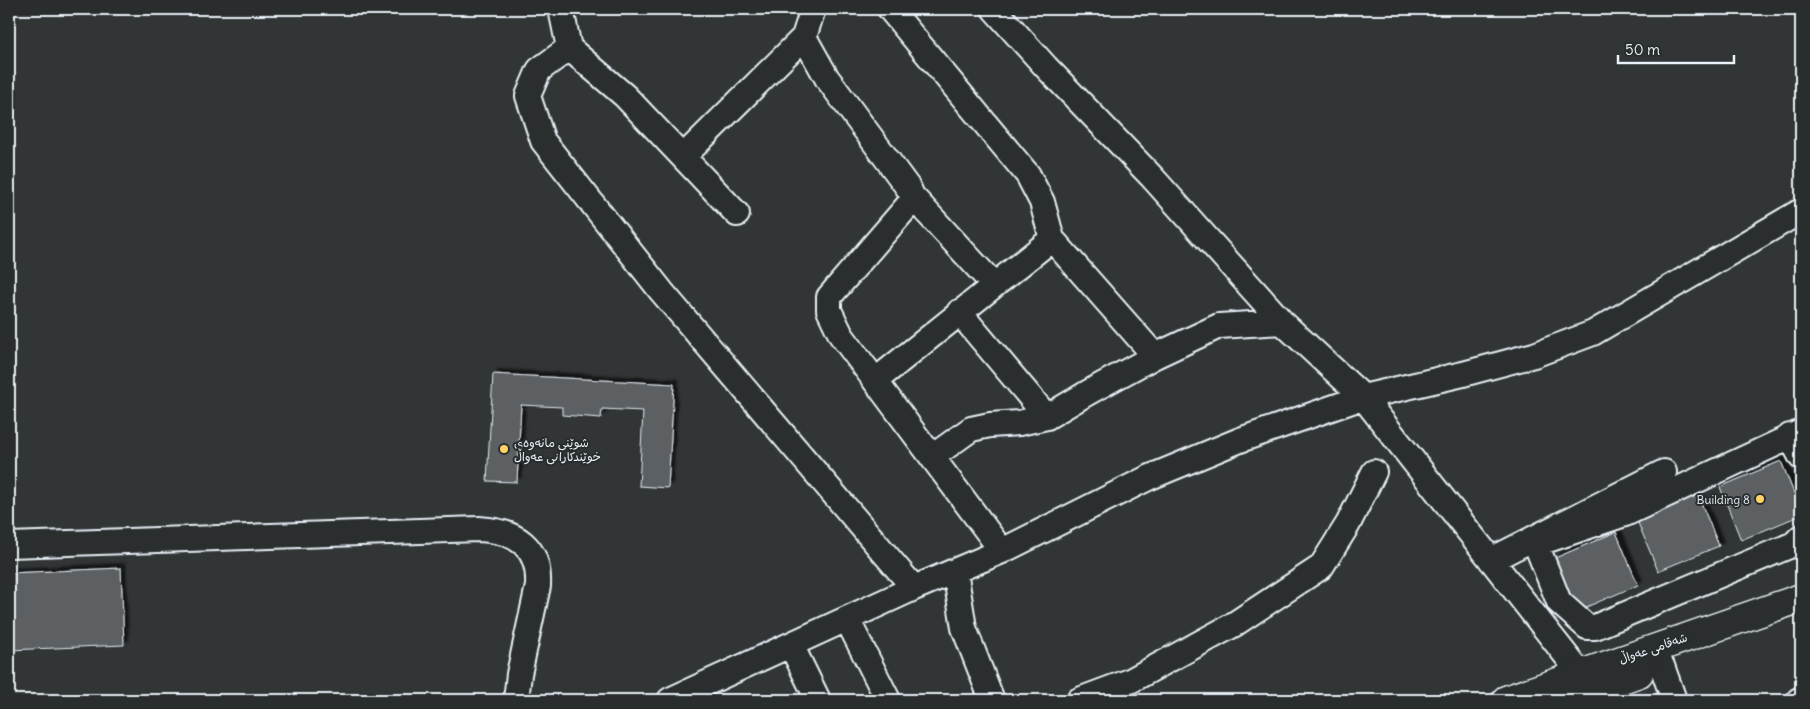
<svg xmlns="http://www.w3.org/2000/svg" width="1810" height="709" font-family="Delius,'Playpen Sans Arabic',sans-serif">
	<defs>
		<filter id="shadow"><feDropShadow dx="4.5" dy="-4.5" stdDeviation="1" flood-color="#0009"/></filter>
	</defs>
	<rect width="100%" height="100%" fill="#323536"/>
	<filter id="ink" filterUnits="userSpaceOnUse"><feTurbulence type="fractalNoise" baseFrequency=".02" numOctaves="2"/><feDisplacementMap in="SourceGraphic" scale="10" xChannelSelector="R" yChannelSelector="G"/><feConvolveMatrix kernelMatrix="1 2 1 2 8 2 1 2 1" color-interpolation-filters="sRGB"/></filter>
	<g filter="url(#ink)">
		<path fill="#5c6063" stroke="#e8f1f8" filter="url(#shadow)" d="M493 374 674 384 668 488 639 486 643 411 602 409 601 418 562 415V407L521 405 517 482 487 481Z
			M1781 461 1801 511V515L1741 540 1720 487Z
			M1697 493 1719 546 1658 571 1636 518Z
			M1616 532 1638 585 1577 611 1555 558Z
			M121 568 124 645 9 650V573Z"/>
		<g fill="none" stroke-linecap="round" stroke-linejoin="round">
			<defs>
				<path id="minor" d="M561 9 569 48 625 96 737 214
					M813 9 804 37 827 78 909 189 912 196 911 202 829 297V310L841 335 1002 551
					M890 9 1028 175 1042 202 1052 239 1155 356
					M994 9 1046 67 1152 177 1282 322 1363 397 1580 673 1588 690
					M569 48 539 70 528 96 543 141 662 292 914 588
					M683 157 804 37
					M912 196 994 285
					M959 312 1047 417
					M875 381 1052 239
					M1801 432 1625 514 1536 544 1559 602 1587 627H1595L1794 544 1801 537
					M1790 436 1801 457
					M932 457 971 429 990 425 1019 423 1047 417 1089 392 1155 356 1219 326 1282 322
					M9 545 479 529C516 531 540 546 538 586L519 674 516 700
					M1491 560 1664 472
					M955 571 964 628 992 700
					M847 619 888 700
					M791 645 818 700
					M1662 666 1674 700
					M670 700 914 588 1002 551 1148 478 1240 440 1363 397 1463 374 1534 355 1593 333 1801 211
					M1079 700 1130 681 1233 625 1321 567 1348 524 1374 472
					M1799 700H1801"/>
				<path id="major" d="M1506 700 1801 598
					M1563 700 1639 673"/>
			</defs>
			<use href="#minor" stroke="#e8f1f8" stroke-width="28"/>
			<use href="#major" stroke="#e8f1f8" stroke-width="31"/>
			<use href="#minor" stroke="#2a2d2e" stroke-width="24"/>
			<use href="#major" stroke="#2a2d2e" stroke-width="28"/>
		</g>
	</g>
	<g fill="#ffd166" stroke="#2a2d2e" stroke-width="2">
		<circle cx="504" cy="449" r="5"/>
		<circle cx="1760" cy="499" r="5"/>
	</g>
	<g text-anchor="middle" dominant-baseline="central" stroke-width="4" stroke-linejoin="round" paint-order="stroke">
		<g font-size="12" fill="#e8f1f8" stroke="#2a2d2e" text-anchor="start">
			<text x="514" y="442">شوێنی مانەوەی<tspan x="514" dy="14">خوێندکارانی عەواڵ</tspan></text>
			<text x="1750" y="499" text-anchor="end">Building 8</text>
		</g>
		<g font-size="12" fill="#e8f1f8" stroke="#2a2d2e">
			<text transform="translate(1653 648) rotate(-19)">شەقامی عەواڵ</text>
		</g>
	</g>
	<rect width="1810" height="709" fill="none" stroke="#2a2d2e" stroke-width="30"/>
	<rect x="15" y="15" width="1780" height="679" fill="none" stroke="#e8f1f8" stroke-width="2" filter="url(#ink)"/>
	<path d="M1618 55v8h116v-8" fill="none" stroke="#e8f1f8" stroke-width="2.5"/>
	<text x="1625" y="55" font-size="15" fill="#e8f1f8" stroke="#2a2d2e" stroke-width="4" paint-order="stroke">50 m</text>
</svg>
